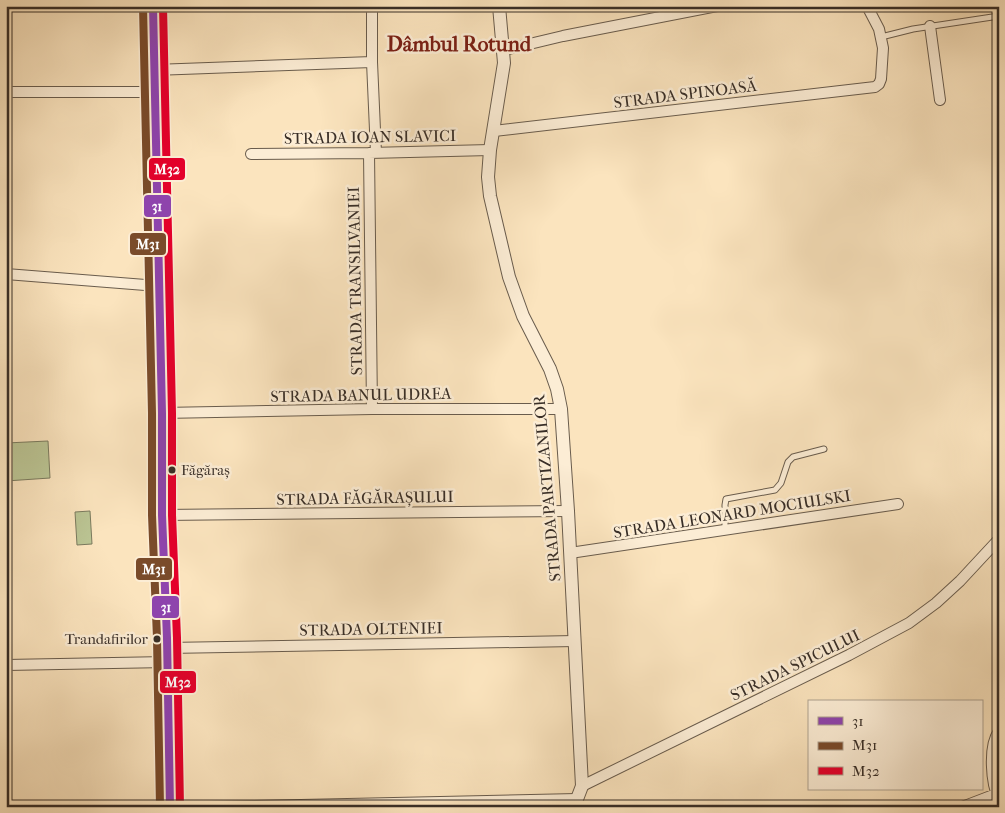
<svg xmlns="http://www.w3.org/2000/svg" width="1005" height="813" font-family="'IM FELL French Canon',serif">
	<rect width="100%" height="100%" fill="#fbe4be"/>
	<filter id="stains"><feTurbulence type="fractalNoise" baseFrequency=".004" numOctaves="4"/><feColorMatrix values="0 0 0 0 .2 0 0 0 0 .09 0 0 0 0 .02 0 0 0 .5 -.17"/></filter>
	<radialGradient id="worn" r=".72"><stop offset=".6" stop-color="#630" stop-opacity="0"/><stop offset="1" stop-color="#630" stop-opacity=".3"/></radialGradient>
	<path fill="#bbc594" stroke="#7a7a5e" d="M48 441 50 478 6 481V443Z
		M90 511 92 544 77 545 75 512Z"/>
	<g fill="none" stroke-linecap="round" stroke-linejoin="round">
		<defs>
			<path id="service" d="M881 37 913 29 999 16
				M725 529V505L726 499 775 490 781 483 788 462 793 457 824 449"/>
			<path id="minor" d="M372 6V62L376 153
				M930 26 940 100
				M504 50 563 36 717 6
				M154 70 372 62
				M6 92H154
				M494 131 875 87 879 84 881 79 883 48 879 29 867 6
				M369 153 372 409
				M251 154 369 153 490 150
				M6 274 158 286
				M162 413 372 409H561
				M162 515 568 511
				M570 553 898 504
				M167 648 575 641
				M6 665 167 662
				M999 731C988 746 991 784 999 799
				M582 786 849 655 909 623 936 603 960 581 999 539
				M207 807 577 799
				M962 807 996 794"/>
			<path id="tertiary" d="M499 6 504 63 490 150 488 177 490 196 509 277 523 316 550 369 557 389 561 409 568 511 582 786 574 807"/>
			<path id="primary" d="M153 6 162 413V515L167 638 170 807"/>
		</defs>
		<use href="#service" stroke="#695c4d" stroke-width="7"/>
		<use href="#minor" stroke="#695c4d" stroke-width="12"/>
		<use href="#tertiary" stroke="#695c4d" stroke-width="14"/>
		<use href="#primary" stroke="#382e27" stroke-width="17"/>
		<use href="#service" stroke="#fcedd5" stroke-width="5"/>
		<use href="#minor" stroke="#fcedd5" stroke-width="10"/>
		<use href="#tertiary" stroke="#fcedd5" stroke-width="12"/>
		<use href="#primary" stroke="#fbe4be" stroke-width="15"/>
		<defs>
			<path id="bus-1" d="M153 6 162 413V515L167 638 170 807"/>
			<path id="bus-2" d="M143 6 152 413V515L157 638 160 807"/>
			<path id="bus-3" d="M163 6 172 413V515L177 638 180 807"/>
		</defs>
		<use href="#bus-1" stroke="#fcedd5" stroke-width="11"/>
		<use href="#bus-2" stroke="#fcedd5" stroke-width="11"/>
		<use href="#bus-3" stroke="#fcedd5" stroke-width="11"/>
		<use href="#bus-1" stroke="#8e44ad" stroke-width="8"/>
		<use href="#bus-2" stroke="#7a4b2a" stroke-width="8"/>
		<use href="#bus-3" stroke="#e4002b" stroke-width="8"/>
	</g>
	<g fill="#382e27" stroke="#fcedd5" stroke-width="2">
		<circle cx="172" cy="470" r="4.5"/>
		<circle cx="157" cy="639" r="4.5"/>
	</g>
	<g text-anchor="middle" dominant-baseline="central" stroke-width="5" stroke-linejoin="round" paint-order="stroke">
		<g font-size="15" fill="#382e27" stroke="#fcedd5" text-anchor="start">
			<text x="181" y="470">Făgăraș</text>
			<text x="148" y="639" text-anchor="end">Trandafirilor</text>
		</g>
		<g font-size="16" fill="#382e27" stroke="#fcedd5">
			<text transform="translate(685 94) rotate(-7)">STRADA SPINOASĂ</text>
			<text transform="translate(370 137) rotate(-1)">STRADA IOAN SLAVICI</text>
			<text transform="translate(355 281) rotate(-91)">STRADA TRANSILVANIEI</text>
			<text transform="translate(361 395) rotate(-1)">STRADA BANUL UDREA</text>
			<text transform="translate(547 488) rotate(-95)">STRADA PARTIZANILOR</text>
			<text transform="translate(365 498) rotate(-1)">STRADA FĂGĂRAȘULUI</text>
			<text transform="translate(732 514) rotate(-9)">STRADA LEONARD MOCIULSKI</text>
			<text transform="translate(371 629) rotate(-1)">STRADA OLTENIEI</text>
			<text transform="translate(795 665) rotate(-26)">STRADA SPICULUI</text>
		</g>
		<g font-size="21" font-weight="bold" fill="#7a1f14" stroke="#fcedd5">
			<text x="459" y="44">Dâmbul Rotund</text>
		</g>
	</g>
	<g stroke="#fcedd5" stroke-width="2">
		<rect x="148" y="157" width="38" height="24" rx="5" fill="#e4002b"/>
		<rect x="143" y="194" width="29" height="24" rx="5" fill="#8e44ad"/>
		<rect x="129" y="232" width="38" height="24" rx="5" fill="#7a4b2a"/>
		<rect x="135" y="557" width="38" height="24" rx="5" fill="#7a4b2a"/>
		<rect x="151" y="595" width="29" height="24" rx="5" fill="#8e44ad"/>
		<rect x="159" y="670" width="38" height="24" rx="5" fill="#e4002b"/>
	</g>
	<g font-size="14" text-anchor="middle" font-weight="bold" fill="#fff">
		<text x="167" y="174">M32</text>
		<text x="157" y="211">31</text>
		<text x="148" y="249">M31</text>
		<text x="154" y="574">M31</text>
		<text x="166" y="612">31</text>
		<text x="178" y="687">M32</text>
	</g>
	<rect width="1005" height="813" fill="none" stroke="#fbe4be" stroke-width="25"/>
	<rect x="8" y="8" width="990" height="798" fill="none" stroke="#382e27" stroke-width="2.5"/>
	<rect x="12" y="12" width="980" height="788" fill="none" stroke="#382e27"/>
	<rect x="808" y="700" width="175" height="90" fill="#fcedd5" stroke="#aea18f"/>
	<rect x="818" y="717" width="25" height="8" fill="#8e44ad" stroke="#aea18f"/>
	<text x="852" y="726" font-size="15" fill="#382e27">31</text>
	<rect x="818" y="742" width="25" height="8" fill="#7a4b2a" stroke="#aea18f"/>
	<text x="852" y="750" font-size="15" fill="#382e27">M31</text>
	<rect x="818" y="767" width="25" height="8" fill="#e4002b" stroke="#aea18f"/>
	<text x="852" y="776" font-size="15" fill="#382e27">M32</text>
	<rect width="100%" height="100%" filter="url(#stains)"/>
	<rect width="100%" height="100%" fill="url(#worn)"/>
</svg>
